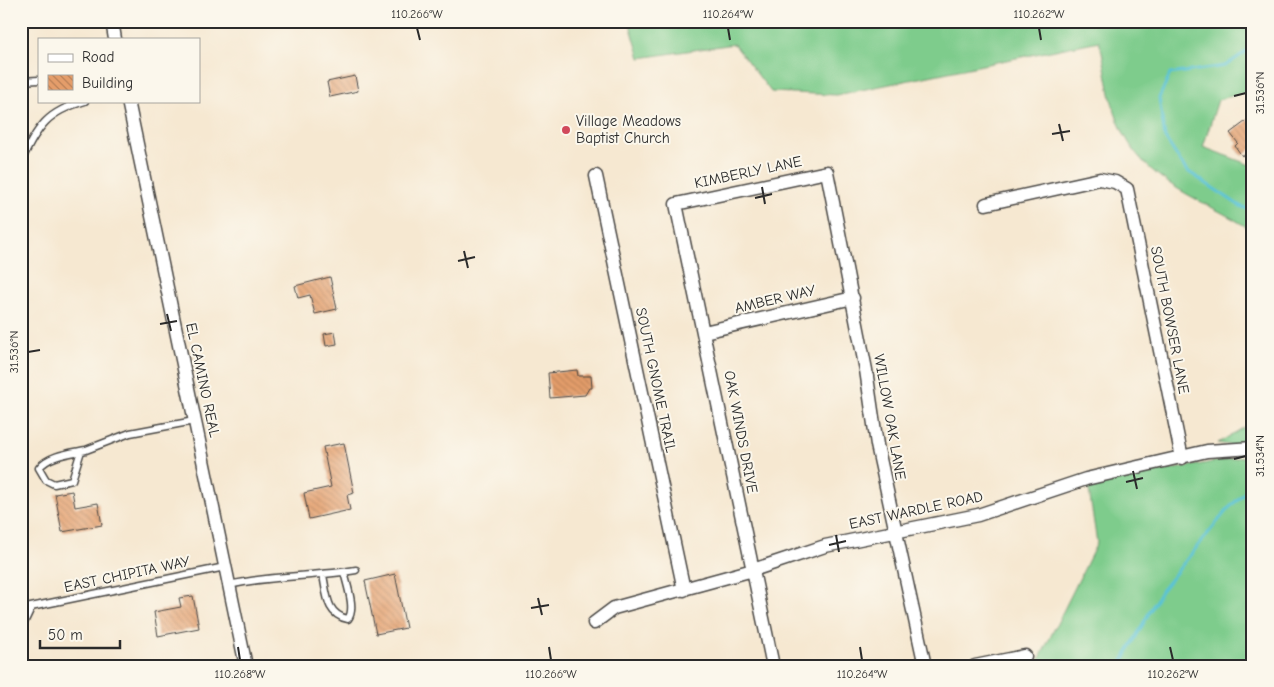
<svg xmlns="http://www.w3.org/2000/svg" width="1274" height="687" font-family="'Comic Neue',sans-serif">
	<defs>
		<pattern id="building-back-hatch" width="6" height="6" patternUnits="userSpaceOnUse" patternTransform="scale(1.25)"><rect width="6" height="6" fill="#e49d6a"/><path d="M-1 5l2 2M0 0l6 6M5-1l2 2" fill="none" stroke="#b98057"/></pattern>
	</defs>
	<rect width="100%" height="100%" fill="#fbf7ec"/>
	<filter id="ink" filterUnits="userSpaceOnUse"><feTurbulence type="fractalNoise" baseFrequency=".02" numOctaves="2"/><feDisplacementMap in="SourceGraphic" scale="10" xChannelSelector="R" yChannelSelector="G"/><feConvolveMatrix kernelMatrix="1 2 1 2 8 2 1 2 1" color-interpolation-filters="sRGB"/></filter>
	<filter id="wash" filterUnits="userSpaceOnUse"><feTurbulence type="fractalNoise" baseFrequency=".0096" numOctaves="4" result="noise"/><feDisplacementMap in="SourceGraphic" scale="20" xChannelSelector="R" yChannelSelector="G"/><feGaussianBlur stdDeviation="1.12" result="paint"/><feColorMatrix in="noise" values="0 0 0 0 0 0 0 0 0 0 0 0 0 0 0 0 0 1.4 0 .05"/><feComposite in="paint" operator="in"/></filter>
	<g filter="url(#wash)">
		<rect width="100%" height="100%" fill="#f6e8d1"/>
		<path fill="#7ecc8c" stroke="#547c5c" d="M629 21H1253V90L1218 100 1203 147 1253 166V231C1202 197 1144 186 1119 123 1108 98 1107 68 1099 41L837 95 771 92 734 44 640 58Z
			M1253 422V442L1234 446 1218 443Z
			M1253 455V666H1036L1097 543 1088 484Z"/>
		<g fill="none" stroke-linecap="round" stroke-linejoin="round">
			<path stroke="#5ac3d6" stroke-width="3" d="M1253 47 1225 66 1170 74 1159 98 1165 138 1186 170 1240 206 1253 211
				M1120 666 1161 591 1227 510 1253 484"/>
		</g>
		<g id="blocks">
			<path fill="url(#building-back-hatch)" d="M355 76 358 91 330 97 327 82Z
				M1253 116V148L1242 156 1235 146 1238 143 1230 133Z
				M330 277 337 309 315 314 310 295 298 298 295 286Z
				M335 332 337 344 326 346 324 334Z
				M577 370 578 376H591L592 388H589L585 395 550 398 548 373Z
				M344 443 354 493 347 495 350 510 309 519 304 493 331 487 323 447Z
				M72 491 75 507 98 503 102 525 62 532 55 494Z
				M395 574 406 628 376 634 365 581Z
				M193 596 199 628 158 636 154 612 181 607 179 598Z"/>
		</g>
	</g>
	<g filter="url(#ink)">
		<use href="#blocks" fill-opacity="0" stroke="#494744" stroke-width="1"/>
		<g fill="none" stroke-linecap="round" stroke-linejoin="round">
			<defs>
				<path id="lane" d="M21 81 39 80
					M21 161C39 126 46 112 85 101
					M81 451 72 480 54 484 46 480 39 468C48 455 72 453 86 450L130 433 194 421
					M323 575C327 594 326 615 348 619 356 609 347 585 344 572
					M229 585C271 575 314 577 356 570
					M21 609 225 567
					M21 629 31 608"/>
				<path id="street" d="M112 21 115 39
					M128 101 246 666
					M596 176 684 590
					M986 204 1100 179 1115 182 1127 189 1182 458
					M704 332 853 298
					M594 623 614 608 753 570 825 546 978 515 1086 479 1207 451 1253 448
					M773 666 676 204 827 172 866 370 877 445 925 666
					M975 666 1025 656"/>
			</defs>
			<use href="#lane" stroke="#494744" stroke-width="9"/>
			<use href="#street" stroke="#494744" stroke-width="15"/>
			<use href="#lane" stroke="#fff" stroke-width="6"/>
			<use href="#street" stroke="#fff" stroke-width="12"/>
		</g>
	</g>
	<path fill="none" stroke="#2b2b2b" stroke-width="2" d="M417 28 420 40M728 28 730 40M1039 28 1041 40M1234 96 1246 93M1059 124 1063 141M1052 134 1070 131M762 187 765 204M755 198 772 194M464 251 468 268M458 261 475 257M167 314 171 331M160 324 177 321M28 352 40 350M1234 459 1246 456M1133 471 1137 489M1126 482 1143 478M836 535 839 552M829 545 846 541M538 598 542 615M531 608 549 605M238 647 240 660M549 647 551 660M860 647 862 660M1170 647 1173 660"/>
	<circle fill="#d1495b" stroke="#fbf7ec" stroke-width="2" cx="566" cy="130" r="5"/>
	<g text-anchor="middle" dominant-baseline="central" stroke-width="4" stroke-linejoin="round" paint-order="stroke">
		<g font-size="15" fill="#2b2b2b" stroke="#fbf7ec" text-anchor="start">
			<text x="576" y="121">Village Meadows<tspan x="576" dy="17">Baptist Church</tspan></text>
		</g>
		<g font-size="15" fill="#2b2b2b" stroke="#fbf7ec">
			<text transform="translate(748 172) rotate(-12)">KIMBERLY LANE</text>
			<text transform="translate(775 299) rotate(-13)">AMBER WAY</text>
			<text transform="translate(1170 320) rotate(79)">SOUTH BOWSER LANE</text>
			<text transform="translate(203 380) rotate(78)">EL CAMINO REAL</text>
			<text transform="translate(656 380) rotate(78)">SOUTH GNOME TRAIL</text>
			<text transform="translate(890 417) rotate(80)">WILLOW OAK LANE</text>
			<text transform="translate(741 432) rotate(79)">OAK WINDS DRIVE</text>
			<text transform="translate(916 510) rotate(-12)">EAST WARDLE ROAD</text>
			<text transform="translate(127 574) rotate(-12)">EAST CHIPITA WAY</text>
		</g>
	</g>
	<rect width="1274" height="687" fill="none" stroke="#fbf7ec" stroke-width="55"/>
	<rect x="38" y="38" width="162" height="65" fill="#fbf7ec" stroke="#a8a59f"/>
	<rect x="48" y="54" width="25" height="8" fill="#ffffff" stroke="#a8a59f"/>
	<text x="82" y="62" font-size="15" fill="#2b2b2b">Road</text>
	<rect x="48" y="75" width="25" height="15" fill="url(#building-back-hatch)" stroke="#a8a59f"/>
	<text x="82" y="88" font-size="15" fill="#2b2b2b">Building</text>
	<path d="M40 640v8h80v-8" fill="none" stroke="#2b2b2b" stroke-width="2.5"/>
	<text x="48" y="640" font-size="15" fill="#2b2b2b" stroke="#fbf7ec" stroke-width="4" paint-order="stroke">50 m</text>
	<rect x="28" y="28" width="1218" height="632" fill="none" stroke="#2b2b2b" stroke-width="2"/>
	<g font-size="12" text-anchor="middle" fill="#2b2b2b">
		<text x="417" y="18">110.266°W</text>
		<text x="728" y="18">110.264°W</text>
		<text x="1039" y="18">110.262°W</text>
		<text transform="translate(1260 93) rotate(-90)" y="4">31.536°N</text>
		<text transform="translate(14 352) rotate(-90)" y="4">31.536°N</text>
		<text transform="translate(1260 456) rotate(-90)" y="4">31.534°N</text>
		<text x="240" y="678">110.268°W</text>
		<text x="551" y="678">110.266°W</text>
		<text x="862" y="678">110.264°W</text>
		<text x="1173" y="678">110.262°W</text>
	</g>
</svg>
